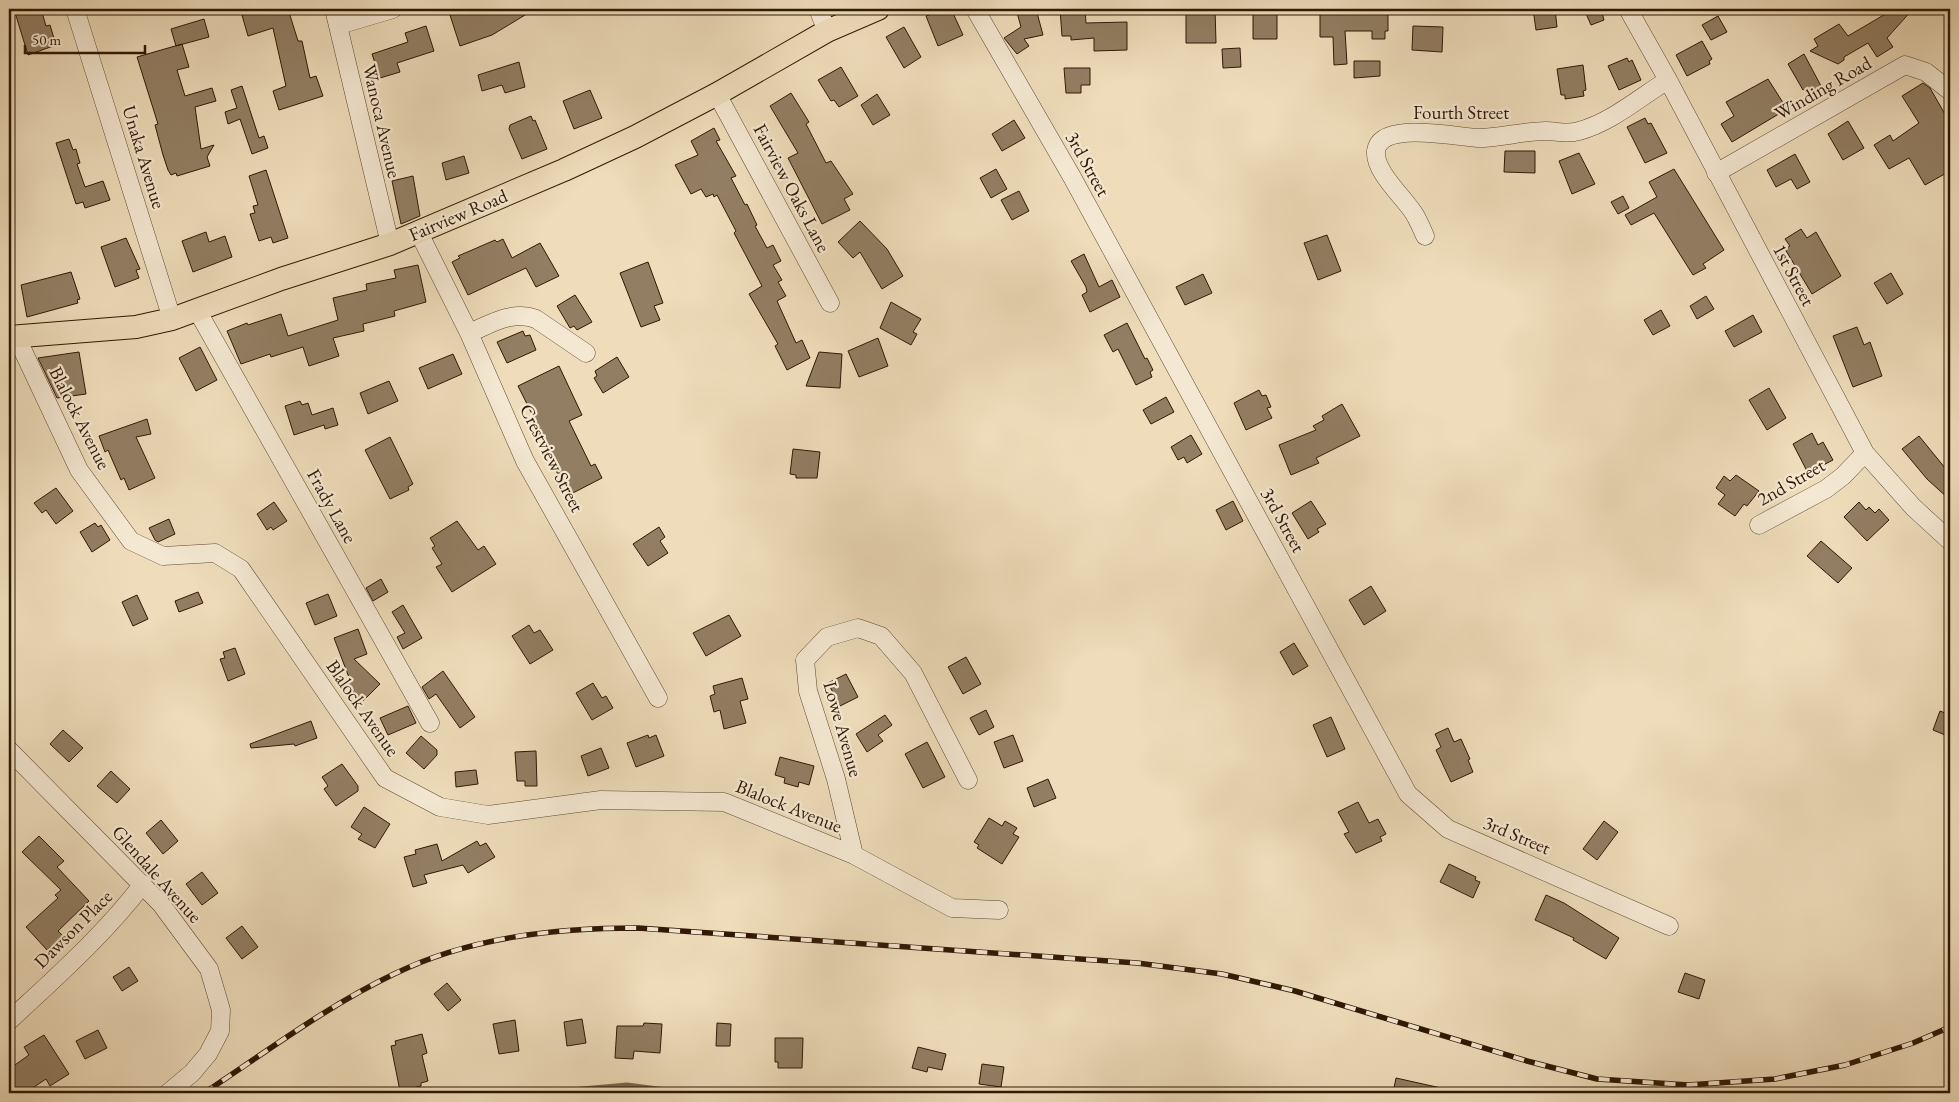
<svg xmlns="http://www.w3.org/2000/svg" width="1959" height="1102" font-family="'EB Garamond',serif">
	<rect width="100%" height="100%" fill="#eedcba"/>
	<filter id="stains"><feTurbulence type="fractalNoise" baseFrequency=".004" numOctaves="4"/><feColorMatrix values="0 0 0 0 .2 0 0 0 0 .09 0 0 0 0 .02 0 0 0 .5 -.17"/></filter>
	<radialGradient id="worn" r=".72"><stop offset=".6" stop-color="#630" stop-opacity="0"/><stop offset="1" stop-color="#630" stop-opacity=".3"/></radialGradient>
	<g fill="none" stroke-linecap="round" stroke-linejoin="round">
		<path stroke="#7b654c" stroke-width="5" d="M537 1093 627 1085 688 1093"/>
	</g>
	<path fill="#927e63" stroke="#2f1804" d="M14 9H41L46 26 50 25 56 45 28 55Z
		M262 9H288L298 41H302L310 78 316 76 323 96 279 110 273 91 286 86 273 28 248 36 242 15Z
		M469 9 471 15 482 9H535L492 35 460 46 450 15Z
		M944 9H948L950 14 953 13 963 35 938 46 926 16Z
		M1016 9H1036L1043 35 1024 39 1029 46 1017 54 1004 38 1021 27Z
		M1060 9H1085L1086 23 1127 22V50L1094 51V38L1071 40V36H1062Z
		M1186 9H1215L1216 43H1186Z
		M1253 9H1277V39H1253Z
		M1320 9 1388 11V31H1385V39H1372V31H1345L1347 64 1334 65 1333 37H1320Z
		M1533 9H1555L1557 27 1536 30Z
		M1584 9H1601L1604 20 1591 25Z
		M1894 9H1913L1887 38 1893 47 1877 57 1868 43 1844 57V60L1838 64 1810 51 1818 46 1814 39 1839 24 1848 36Z
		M1718 16 1727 32 1711 40 1702 25Z
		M204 19 209 37 176 46 171 29Z
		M426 26 434 51 397 63 400 72 380 78 372 54 408 42 405 33Z
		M1413 26 1443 27 1442 52 1412 50Z
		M904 27 921 57 904 68 886 37Z
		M1702 41 1712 59 1709 61 1710 64 1687 76 1676 55Z
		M182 44 189 67 177 70 185 96 212 88 216 101 195 107 201 149 214 145 207 157 210 166 177 176 176 173 171 175 168 170 163 155 155 125 158 124 137 57Z
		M1240 48 1241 67 1223 68 1222 49Z
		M1804 54 1821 86 1809 93 1806 89 1803 90 1788 64Z
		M1627 58 1629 62 1632 60 1641 80 1619 90 1608 66Z
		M1354 61H1380V76L1354 78Z
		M519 62 525 87 505 93 502 85 482 91 478 75Z
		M1583 65 1586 90 1583 91 1584 96 1565 99V95H1561L1557 69Z
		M841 67 858 96 839 107 834 100 831 101 818 80Z
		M1064 68H1090V85H1081V93H1066Z
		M1768 79 1787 109 1732 142 1721 124 1734 116 1726 102Z
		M1923 83 1930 88 1950 123V171L1925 185 1909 158 1889 169 1874 145 1890 135 1893 141 1919 123 1902 96Z
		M242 86 259 138 264 136 268 148 252 154 240 119 228 124 225 112 237 108 231 90Z
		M590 90 602 118 574 129 563 101Z
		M791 93 809 122 806 124 826 163 831 161 853 194 844 199 850 210 822 224 788 158 798 153 770 106Z
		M877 94 890 115 873 125 861 105Z
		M531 116 533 121 535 120 547 149 522 159 509 129 510 125Z
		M1645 118 1648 124 1651 123 1667 153 1645 163 1627 127Z
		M1014 120 1025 138 1002 151 992 134Z
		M1848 121 1864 148 1843 160 1828 134Z
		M714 128 720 140 716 141 736 176 731 178 745 205 747 204 757 225 755 226 767 248 773 245 781 261 773 265 782 280 778 282 786 296 777 301 796 343 802 340 810 358 787 370 775 346 778 344 749 294 762 286 734 233 736 231 717 195 714 197 713 194 706 197 701 189 691 194 675 165 698 155 691 141Z
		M69 139 73 150 76 149 80 163 77 164 85 187 103 181 110 200 85 208 83 202 76 204 56 143Z
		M1505 151H1535V173L1504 172Z
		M1579 153 1595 184 1572 194 1559 161Z
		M1795 154 1810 182 1797 189 1791 179 1776 187 1767 170Z
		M464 156 469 173 446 180 442 163Z
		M996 169 1007 189 991 198 980 178Z
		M1674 169 1724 250 1703 264 1706 268 1693 275 1654 213 1631 225 1625 215 1657 197 1649 182Z
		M266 170 288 238 273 243 271 237 259 241 250 214 255 213 253 206 258 205 249 176Z
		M413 176 420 216 401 224 392 181Z
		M1019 191 1029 211 1012 220 1001 200Z
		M1623 196 1629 208 1618 214 1611 202Z
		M860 221 887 249 903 276 882 289 860 252 853 258 838 242Z
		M1801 229 1807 238 1816 232 1841 276 1812 294 1785 249 1790 246 1785 239Z
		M206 232 209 242 225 236 232 257 193 272 182 241Z
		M1327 235 1341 271 1318 280 1304 243Z
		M126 238 140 269 136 270 139 278 115 287 101 247Z
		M503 239 512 258 540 243 559 276 536 287 526 268 468 295 452 262 460 258 458 256 472 250 495 240 497 242Z
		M1084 254 1099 287 1112 280 1120 297 1090 312 1082 295 1087 292 1086 287 1071 261Z
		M648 262 663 303 654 306 660 320 641 327 620 273Z
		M418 265 426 302 394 311 395 316 363 324 364 331 333 338 339 356 309 366 303 347 271 357 270 354 241 364 227 331 247 323 248 325 281 314 288 336 338 320 333 298 367 290 366 284 396 278 394 270Z
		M71 272 80 299 77 300 78 303 27 317 21 285Z
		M1891 273 1903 294 1887 304 1874 283Z
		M1203 274 1212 293 1185 305 1176 287Z
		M575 295 592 322 577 330 574 326 570 328 557 306Z
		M1706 296 1714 309 1697 319 1690 306Z
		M891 302 921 319 913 332 917 334 911 345 880 328Z
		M1661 310 1670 326 1653 335 1644 320Z
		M1753 315 1762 332 1734 347 1725 331Z
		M1127 323 1145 359 1147 358 1153 370 1150 372 1152 377 1136 385 1118 349 1113 352 1104 335Z
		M1857 327 1864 345 1870 342 1882 376 1853 387 1833 336Z
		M523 331 525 336 530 335 536 350 507 363 497 342Z
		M878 338 888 366 859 377 848 351Z
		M200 347 217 380 196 391 179 358Z
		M79 352 86 394 57 398 38 358Z
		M819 352 842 354 840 388 806 386Z
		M453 354 462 374 428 389 419 368Z
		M617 357 629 377 603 393 594 378 597 376 595 371Z
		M559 366 582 415 569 421 591 466 595 464 602 478 569 495 546 452 550 450 518 386Z
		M389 381 398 401 368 414 360 393Z
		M1769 388 1786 418 1767 430 1749 400Z
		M1259 390 1262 396 1266 395 1271 407 1267 408 1272 418 1246 430 1234 403Z
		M1166 397 1174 412 1151 424 1143 410Z
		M300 401 302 405 308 403 312 415 333 408 338 425 325 429 324 425 294 435 285 406Z
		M1342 404 1360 436 1316 458 1319 463 1291 475 1279 445 1316 430 1313 426 1324 420 1322 416Z
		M147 419 151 434 136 437 155 478 129 490 124 478 121 480 108 450 105 452 99 436Z
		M1812 433 1818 445 1823 442 1833 460 1808 473 1793 444Z
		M1191 435 1202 454 1187 463 1184 457 1178 460 1171 447Z
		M1919 436 1950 474V500L1927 479 1902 449Z
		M390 437 413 484 408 487 409 490 390 499 365 450Z
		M793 449 820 452 817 478H796V475L790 474Z
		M1736 475 1759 491 1747 506 1744 504 1735 516 1718 504 1725 495 1716 488 1724 476 1730 481Z
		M56 488 73 511 56 524 46 510 42 513 34 503Z
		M1233 501 1243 521 1226 530 1216 510Z
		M1311 501 1326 524 1317 529 1319 532 1308 539 1292 513Z
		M274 502 287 521 273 530 271 527 267 530 257 514Z
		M1859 502 1866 510 1869 507 1875 513 1879 509 1889 520 1867 541 1844 517Z
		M169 519 175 534 158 542 155 540 149 528Z
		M457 521 478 550 484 546 496 564 452 592 436 567 442 564 432 548 435 546 430 538Z
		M95 523 98 527 101 525 110 540 92 552 80 532Z
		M659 527 665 537 660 541 668 553 648 566 633 544Z
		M1821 541 1852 568 1838 583 1807 556Z
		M381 579 388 592 373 601 366 588Z
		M1371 586 1386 611 1364 625 1349 600Z
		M198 592 203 603 179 612 175 601Z
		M328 594 337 616 315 625 306 603Z
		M137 595 148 619 133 626 122 602Z
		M403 605 422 638 403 649 397 637 405 633 392 612Z
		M729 615 741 636 706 656 693 633Z
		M529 625 534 633 540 630 553 650 530 664 512 636Z
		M358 629 367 654 354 659 380 684 363 701 346 684 350 680 334 638Z
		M1294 643 1308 666 1293 675 1280 652Z
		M235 648 245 674 228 681 220 659 225 658 223 652Z
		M966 657 981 684 963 694 948 667Z
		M443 671 475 717 460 728 436 694 429 699 422 687Z
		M846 674 858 697 840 706 828 683Z
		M742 678 748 699 740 701 746 723 724 729 720 710 714 712 710 696 715 694 713 686Z
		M593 683 602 698 606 696 613 708 592 720 576 693Z
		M408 706 416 723 388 735 380 718Z
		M986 710 994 727 979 735 970 718Z
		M1940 711 1950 715V737L1933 730Z
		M885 715 892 725 878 735 883 741 867 752 856 734Z
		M1331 717 1345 749 1327 757 1313 725Z
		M311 721 317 738 295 746 294 744 251 748 250 744Z
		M1448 728 1454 742 1461 739 1470 759 1468 760 1473 772 1451 782 1436 750 1441 747 1435 734Z
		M63 730 83 748 69 762 50 744Z
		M648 735 649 738 656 735 664 756 636 767 627 743Z
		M1013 735 1023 761 1004 768 994 742Z
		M421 736 437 750V755L424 769 406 753Z
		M927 742 945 777 923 788 905 754Z
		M601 748 609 768 588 776 581 756Z
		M536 751 537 786H525V781H517L515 752Z
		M780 757 814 766 809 785 799 782 798 787 784 783 785 778 775 775Z
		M342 764 358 786V791L336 806 324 789 328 786 322 777Z
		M476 770 478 784 456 787 455 772Z
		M111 771 130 789 117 803 97 786Z
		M1048 779 1056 798 1034 807 1027 788Z
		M1358 802 1369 823 1378 819 1386 834 1380 837 1382 841 1356 853 1344 834 1349 832 1338 812Z
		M364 807 390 824 375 848 358 839 362 834 351 827Z
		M989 818 1002 826 1005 821 1017 828 1013 834 1019 837 1002 864 977 848 979 845 974 842Z
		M161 820 178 841 163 854 146 833Z
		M1604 821 1618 832 1597 860 1583 849Z
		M39 836 64 861 57 867 89 901 58 931 63 936 47 950 26 927 58 898 55 895 61 890 22 852Z
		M477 841 480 846 486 843 495 857 468 873 463 865 424 875 427 883 413 887 404 857 416 854 415 850 437 844 442 861Z
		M1449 864 1476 877 1475 880 1480 882 1473 898 1440 882Z
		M202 872 218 893 202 905 186 884Z
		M1546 895 1564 903 1619 938 1606 959 1573 940 1574 938 1535 920Z
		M242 926 258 947 242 959 226 938Z
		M129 967 138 981 122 991 113 977Z
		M1685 973 1705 980 1699 999 1678 992Z
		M447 983 461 1000 448 1011 434 994Z
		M582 1019 586 1043 567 1046 564 1022Z
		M515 1020 519 1051 499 1054 493 1024Z
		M644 1023 662 1024 660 1053 634 1051 633 1059 615 1058 617 1026H643Z
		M717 1023 731 1024 730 1046H716Z
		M98 1030 107 1048 85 1059 76 1041Z
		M422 1034 427 1053 422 1055 428 1081 421 1083V1086L400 1091 391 1046 396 1045 395 1041Z
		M44 1035 69 1074 50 1086 46 1079 25 1093H9V1069L29 1055 24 1047Z
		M775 1038H803L802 1068H778V1062H775Z
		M918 1047 946 1054 942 1070 928 1067 927 1072 912 1068Z
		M982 1064 1004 1067 1001 1087 979 1084Z
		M1396 1078 1441 1088 1440 1093H1393Z"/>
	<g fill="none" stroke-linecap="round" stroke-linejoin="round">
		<defs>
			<path id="minor" d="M75 9 172 319
				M334 9 390 244
				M818 9 827 31
				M975 9 1072 177 1408 794 1448 829 1669 926
				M1628 9 1668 80 1865 453 1913 507 1950 541
				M339 25 393 9
				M717 94 830 303
				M1716 173 1905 65 1926 72 1950 91
				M419 233 469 333 525 461 658 698
				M1425 236C1422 229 1419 222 1415 215 1405 198 1374 172 1376 151 1380 120 1456 137 1478 138 1501 138 1523 131 1546 131 1557 131 1567 135 1579 131 1612 122 1640 97 1668 80
				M197 310 430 723
				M469 333C491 324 512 310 536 319L586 353
				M16 336 79 470 131 541 163 556 215 553 241 569 385 778 440 807 488 815 601 800 724 802 854 855 952 908 999 910
				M1759 525 1826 489 1843 476 1865 453
				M9 750 161 904 209 969 221 1010 220 1031 208 1054 192 1073 168 1093
				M854 855 836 779 808 691 805 660 827 637 858 628 881 636 913 673 968 780
				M9 1021C55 978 104 935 143 884"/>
			<path id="major" d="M9 337 136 327 172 319 281 279 390 244 564 170 635 137 717 94 827 31 878 9"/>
		</defs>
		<use href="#minor" stroke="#5f4932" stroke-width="19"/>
		<use href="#major" stroke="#2f1804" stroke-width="24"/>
		<use href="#minor" stroke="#f4e8d2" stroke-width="18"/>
		<use href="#major" stroke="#eedcba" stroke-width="22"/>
		<defs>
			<path id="rail" d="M204 1093C266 1052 327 1006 394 974 470 937 555 928 638 928L1137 963 1222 974 1295 991 1527 1061 1597 1079 1688 1085 1775 1079 1845 1065 1913 1043 1950 1027"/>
		</defs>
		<use href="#rail" stroke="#2f1804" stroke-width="5.5"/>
		<use href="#rail" stroke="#f4e8d2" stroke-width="4" stroke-dasharray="11" stroke-linecap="butt"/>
	</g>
	<g text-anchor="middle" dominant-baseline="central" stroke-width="4.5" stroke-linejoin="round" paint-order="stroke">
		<g font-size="19" fill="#2f1804" stroke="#f4e8d2">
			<text transform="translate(1823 88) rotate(-30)">Winding Road</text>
			<text x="1461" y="112">Fourth Street</text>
			<text transform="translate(382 121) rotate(77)">Wanoca Avenue</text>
			<text transform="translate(144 157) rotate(73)">Unaka Avenue</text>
			<text transform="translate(1088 164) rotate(61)">3rd Street</text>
			<text transform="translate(792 188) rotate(62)">Fairview Oaks Lane</text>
			<text transform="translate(458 215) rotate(-23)">Fairview Road</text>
			<text transform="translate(1794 275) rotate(62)">1st Street</text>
			<text transform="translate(80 418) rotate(63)">Blalock Avenue</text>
			<text transform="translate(552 458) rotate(63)">Crestview Street</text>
			<text transform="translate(1791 482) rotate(-30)">2nd Street</text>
			<text transform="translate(332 506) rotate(61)">Frady Lane</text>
			<text transform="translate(1283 520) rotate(61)">3rd Street</text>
			<text transform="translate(363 708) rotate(55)">Blalock Avenue</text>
			<text transform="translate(843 729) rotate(74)">Lowe Avenue</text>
			<text transform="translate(789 806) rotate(22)">Blalock Avenue</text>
			<text transform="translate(1517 835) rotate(23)">3rd Street</text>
			<text transform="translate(157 874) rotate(48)">Glendale Avenue</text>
			<text transform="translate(73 929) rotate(-45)">Dawson Place</text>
		</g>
	</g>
	<rect width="1959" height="1102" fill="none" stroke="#eedcba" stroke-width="30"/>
	<rect x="10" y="10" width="1939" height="1082" fill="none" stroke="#2f1804" stroke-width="2.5"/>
	<rect x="15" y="15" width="1929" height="1072" fill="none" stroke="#2f1804"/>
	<path d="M25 45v8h120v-8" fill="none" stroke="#2f1804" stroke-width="2.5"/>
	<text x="32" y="45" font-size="15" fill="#2f1804" stroke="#f4e8d2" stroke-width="4" paint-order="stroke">50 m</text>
	<rect width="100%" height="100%" filter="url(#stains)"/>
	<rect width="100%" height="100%" fill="url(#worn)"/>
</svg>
